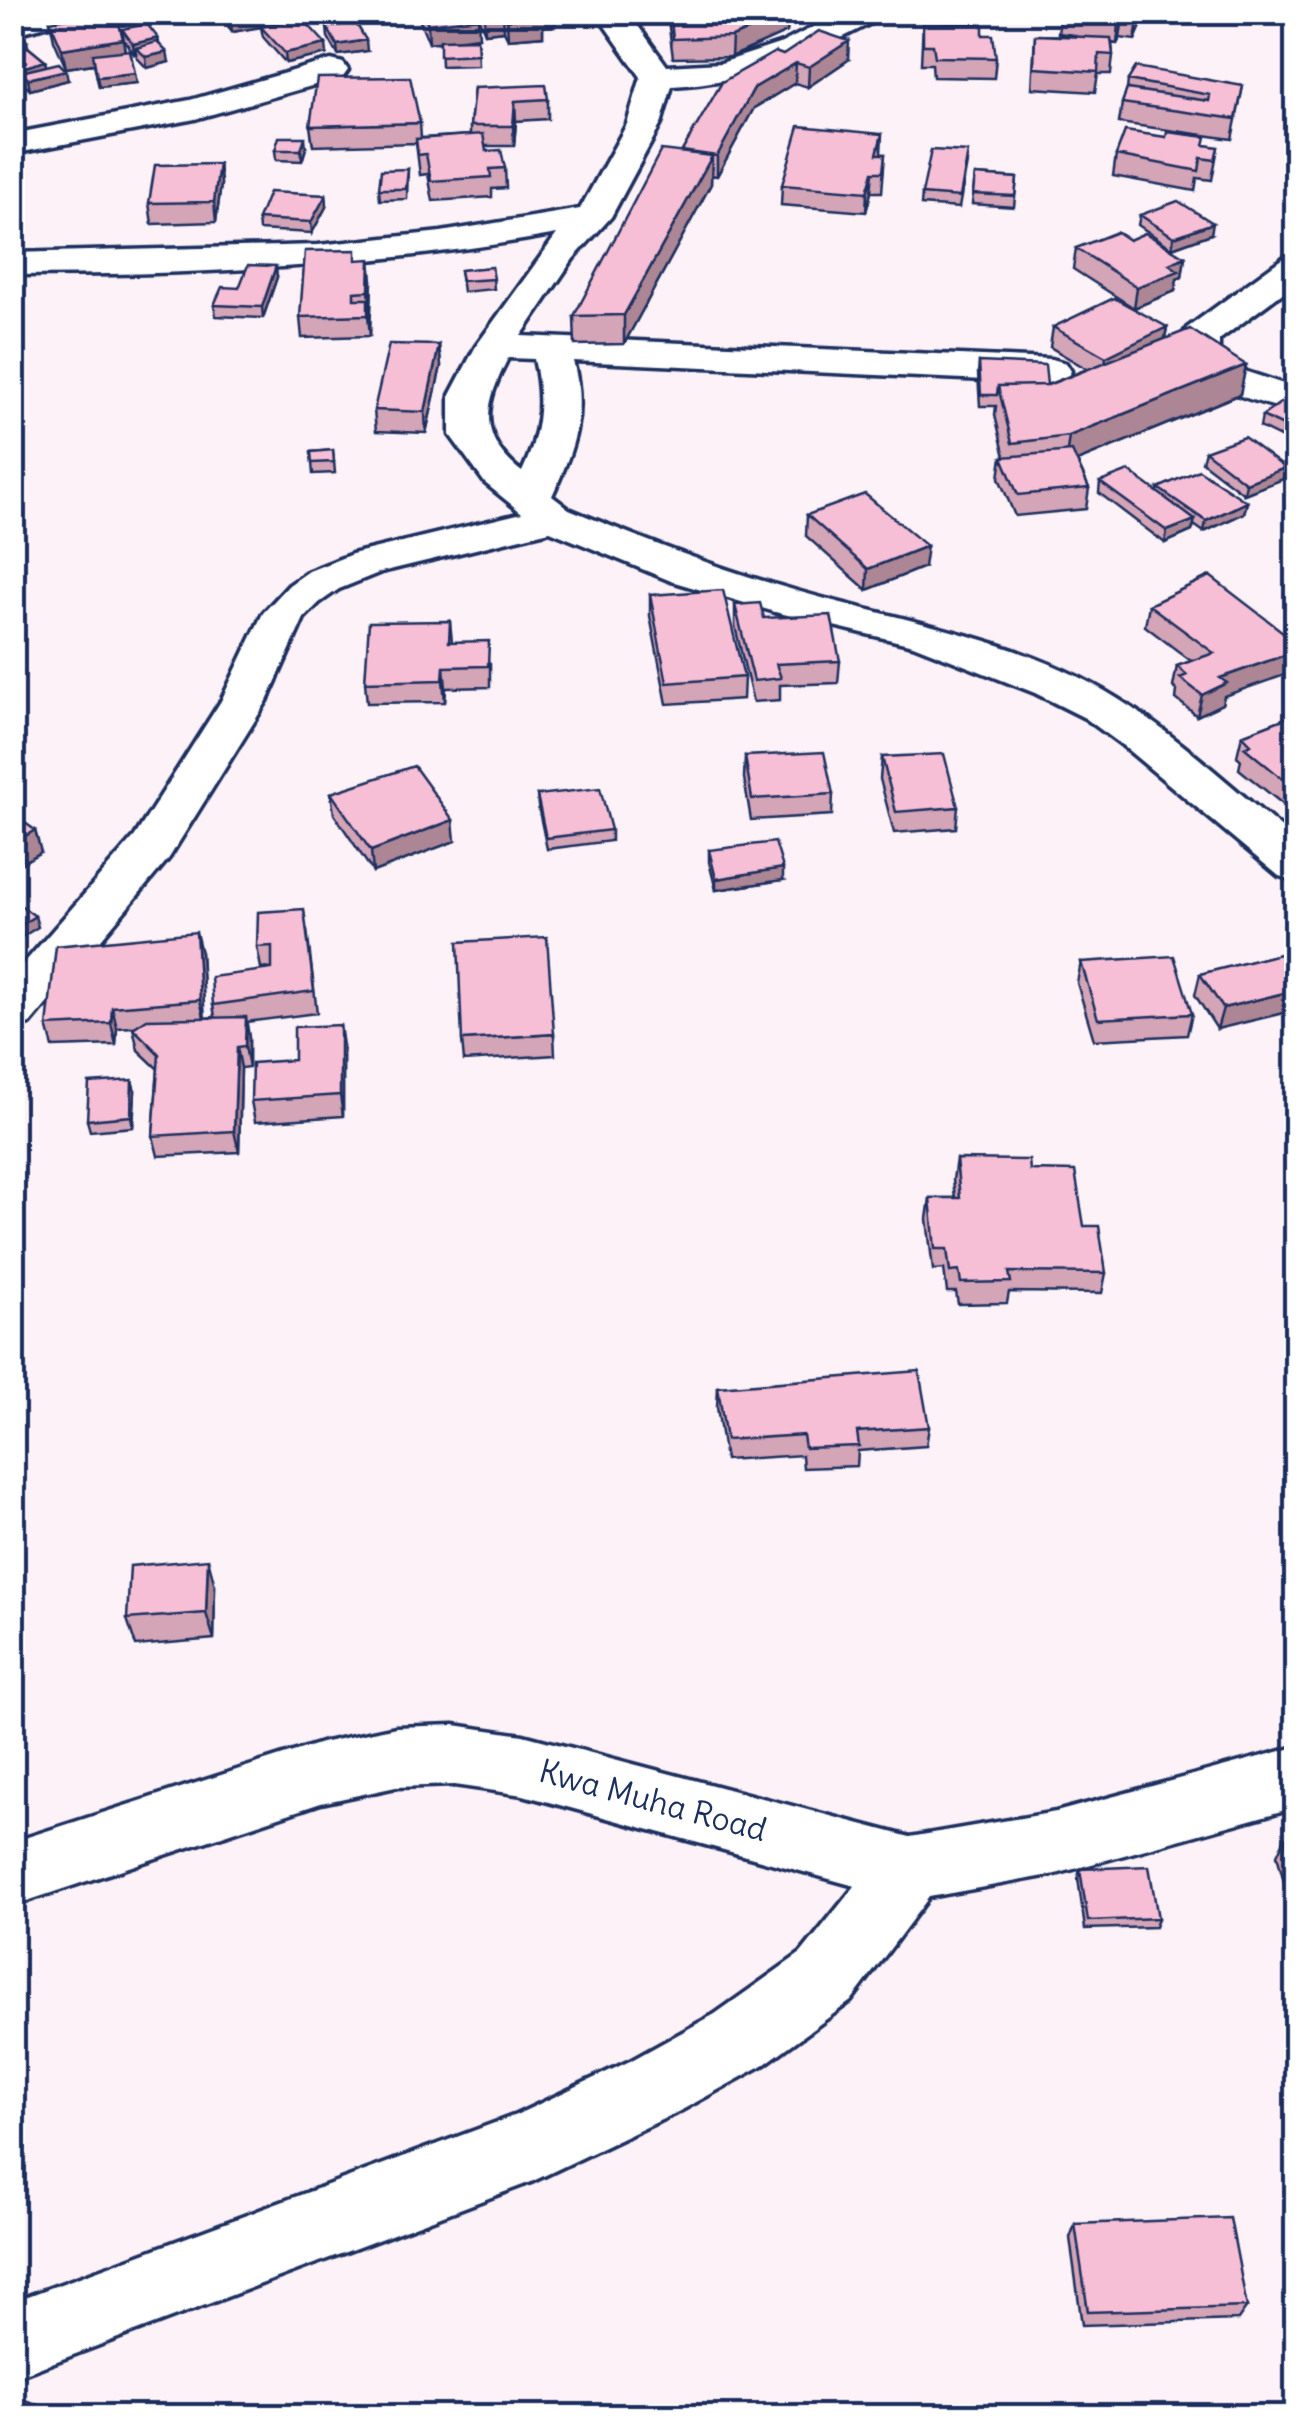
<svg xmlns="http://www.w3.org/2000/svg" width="1309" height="2429" font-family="Delius,sans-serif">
	<rect width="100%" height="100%" fill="#fdf2f7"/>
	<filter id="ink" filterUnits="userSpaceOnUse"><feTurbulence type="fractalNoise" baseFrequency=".01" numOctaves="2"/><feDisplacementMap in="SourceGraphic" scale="20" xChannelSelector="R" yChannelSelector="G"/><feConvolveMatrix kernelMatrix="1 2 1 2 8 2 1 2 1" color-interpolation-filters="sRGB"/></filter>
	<g filter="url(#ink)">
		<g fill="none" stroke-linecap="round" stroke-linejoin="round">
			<defs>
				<path id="minor" d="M22 12H76L71 19 12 35V15Z
					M595 12H628L667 66 721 63 782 43 842 12H884L879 19C805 57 757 81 672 86L661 124 611 217 573 259 521 336 1052 359 1066 363 1071 371 1066 379 1052 383 573 361C587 412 574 449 552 496L569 509C644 540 718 569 797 591 905 622 1021 638 1118 699 1182 739 1238 793 1296 840V881L1279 876 1122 745 1085 718 1035 693 913 645 775 612 671 581 550 531 381 572 339 589 319 603 304 618 267 701 169 858 30 1024 12 1029V977L135 836 221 701 263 613 289 585 309 571 352 554 522 513 485 483 450 435V395L476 346 557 234C376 267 196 275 12 275V253L318 245 441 232 580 209 627 124 641 77ZM508 358 534 359C544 401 540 434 522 472 476 436 485 404 508 358Z
					M331 60 343 63 348 70 343 77 195 119 12 154V134L190 100Z
					M1296 255V283L1219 340V350L1247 372 1296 388V412C1266 404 1151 379 1187 328L1283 258Z
					M454 1725 523 1735 910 1837 1056 1812 1296 1747V1807L1056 1874 929 1897 851 2001 765 2064 680 2111 531 2182 12 2378V2302L516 2115 630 2061 715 2014 801 1953 855 1886 523 1795 454 1785 396 1787 321 1803 12 1906V1842L321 1743 396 1727Z"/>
			</defs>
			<use href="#minor" stroke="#1b2f5e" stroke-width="7"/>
			<use href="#minor" fill="#fff" fill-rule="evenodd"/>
		</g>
		<path fill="#d4a4b7" stroke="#1b2f5e" stroke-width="2.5" d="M222 12H313L314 18 303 19 327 54 286 63 263 37 261 27 264 26 232 32 222 17Z
			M416 12H475L479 37 460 39H477L478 65 441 66 440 42 429 43Z
			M476 12H555V26L543 27V36L508 39 504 31 485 33Z
			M667 12H713V20H729L745 12H807L797 21 788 19 787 32 731 57 673 58Z
			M1061 12 1143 21 1135 40 1120 38 1117 44 1112 43 1113 55 1111 74H1098L1095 92 1032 88 1035 35 1075 36V35L1058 33Z
			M50 21 123 39 125 51 137 83 99 87 94 64 66 68 54 40Z
			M923 22 996 58 994 78 933 77 932 64H921Z
			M327 27 367 51 338 55 328 37Z
			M122 29 158 38 159 44 169 62 147 68 137 58 136 53 134 54 124 40Z
			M28 47 45 61 46 66 68 80 30 90 23 83 22 79 12 82Z
			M783 55 848 60 808 87 795 83 754 108 717 176 711 175V184L624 344 575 345 574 316Z
			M1128 80 1243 86 1232 139 1119 123 1122 103 1127 90Z
			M474 88 548 99V119L516 121 514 146H485L486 151 505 168 506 188 492 189V197L433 201 428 174 420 175 416 143 313 146 310 126 420 123 421 138 470 135V126Z
			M882 134 881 154H885L882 192H871L866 212 781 205 782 185Z
			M1204 145 1218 147 1212 180 1197 178 1195 191 1113 176 1116 155Z
			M306 148 302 161 276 160 275 150Z
			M967 163 959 208 921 205 922 194Z
			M219 164 221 184 216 222 152 224 149 203Z
			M408 169 407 199 380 200 379 189Z
			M975 175 1017 178 1014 207 972 204Z
			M326 195 327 205 312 233 259 230 258 219Z
			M1140 215 1211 234 1172 248 1138 225Z
			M1129 240 1185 257 1182 277 1177 279 1175 291 1134 308 1073 269 1076 248Z
			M357 260 372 280 370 336 302 338 300 317Z
			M492 267 494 289 463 292 460 270Z
			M277 277 263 318 216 316 214 305 239 288Z
			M1053 327H1167L1165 339 1246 365 1240 394 1077 461 1089 488 1086 509 1015 516 999 478 1002 457H1005L995 415 996 406H980L978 373 979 362 1047 385 1087 369 1050 347Z
			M439 345 441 366 426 433 376 431 374 410Z
			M1296 392V445L1260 427 1262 416Z
			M333 450 335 473 313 474 311 452Z
			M1205 451 1285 468 1283 479 1244 494 1202 462Z
			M1100 482 1158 493V488L1247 502 1244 513 1204 532 1194 525 1192 531 1165 543 1099 493Z
			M807 515 924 567 867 590 806 536Z
			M1210 576 1224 696 1222 704 1197 716 1176 699 1177 691 1173 687 1177 666 1191 661 1145 626 1149 605Z
			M650 595 744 677 743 699 667 704 650 616Z
			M735 605 764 618 840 661 838 683 780 685V700L753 702 735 626Z
			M450 621 452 642 490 663V687L446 688 445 702 367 703 365 682Z
			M1296 714V801L1285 806 1239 769 1241 760 1237 756 1242 735Z
			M745 756 833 794 832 815 751 820 744 778Z
			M882 757 958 807 956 828 894 833 880 779Z
			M331 793 455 841 373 872 334 814Z
			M537 795 611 830V841L547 849 538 806Z
			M709 850 783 880 716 890 709 862Z
			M307 930 317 1013 246 1022 249 1038V1067L241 1068 239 1152 158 1156 153 1136 158 1069 138 1050 133 1028 134 1027 117 1028 116 1045 53 1047 47 1026 201 953 204 1018 215 1017 213 1005 272 969 261 968 257 947Z
			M1296 950 1217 1029 1195 995 1200 974Z
			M1081 962 1192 1014 1187 1035 1094 1040 1077 983Z
			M554 1034 555 1055 464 1061 462 1040Z
			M343 1046V1116L255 1122 251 1101 294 1060Z
			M135 1091 133 1127 90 1131 87 1120Z
			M956 1159 1030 1170 1084 1226 1106 1273 1102 1293 1009 1292 1007 1303 958 1304 956 1292H947L944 1269 933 1270 927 1219 930 1198H955L953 1180Z
			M718 1387 929 1427 926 1446 858 1451 857 1466 803 1468 802 1455 725 1460 717 1407Z
			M215 1586 214 1639 136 1646 127 1619Z
			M1296 1837V1916H1293L1277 1855 1285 1838Z
			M1080 1869 1158 1918 1155 1927 1085 1929 1078 1878Z
			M1075 2224 1247 2307 1238 2320 1082 2325 1070 2238Z"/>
		<path fill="#ad8695" stroke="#1b2f5e" stroke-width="2.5" d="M313 12 314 18 232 32 230 13Z
			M503 12 504 31 485 33 484 14Z
			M538 12H555V26L543 27V36L508 39 507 20Z
			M798 12H807L797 21Z
			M1141 12H1145L1143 21 1135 40 1138 21Z
			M788 13 787 32 731 57 732 37Z
			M478 18 479 37 429 43 428 24Z
			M1123 18 1120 38 1117 44 1119 25Z
			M158 38 160 49 136 48V53L134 54 133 44Z
			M123 39 126 59 66 68 62 49Z
			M366 40 367 51 338 55 337 45Z
			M27 41 29 51 12 58V47Z
			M849 41 848 60 808 87 809 67Z
			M326 44 327 54 286 63 285 53Z
			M167 52 169 62 147 68 146 57Z
			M45 61 47 71 21 72 22 79 12 82V71Z
			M796 63 795 83 754 108 717 176V156L754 88Z
			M66 70 68 80 30 90 28 79Z
			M135 73 137 83 99 87 97 77Z
			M515 101 516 121 514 146 513 126Z
			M305 137 306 148 302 161 301 150Z
			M712 156 711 184 624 344V315Z
			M219 164 221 184 216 222 214 202Z
			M873 172 871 192 866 212 867 192Z
			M326 195 327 205 312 233 311 222Z
			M1213 223 1211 234 1172 248 1174 237Z
			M1185 257 1182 277 1177 279 1175 291 1134 308 1137 287 1169 264Z
			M370 259 372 280 371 312 369 291Z
			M276 266 277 277 263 318 262 307Z
			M368 299 370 319V336L368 315Z
			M1167 327 1163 348 1103 378 1106 357Z
			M439 345 441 366 426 433 425 412Z
			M1246 365 1240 394 1065 466 1069 436Z
			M1285 468 1283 479 1244 494 1246 483Z
			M1247 502 1244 513 1204 532 1206 521Z
			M1195 520 1192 531 1165 543 1167 531Z
			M927 546 924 567 867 590 868 569Z
			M1296 651V671L1224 696 1222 704 1197 716 1202 695 1220 678Z
			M444 667 446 688 445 702 443 680Z
			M1296 782V801L1285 806 1290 785Z
			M453 820 455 841 373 872 371 851Z
			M35 830 41 852 12 869V844Z
			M783 868V880L716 890V879Z
			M35 916 38 927 12 943V930Z
			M196 932 201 953 205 1021 200 1000Z
			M1296 990V1010L1217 1029 1223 1008Z
			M112 1007 117 1028 116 1045 111 1023Z
			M246 1017 249 1038V1067L245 1046Z
			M340 1025 343 1046V1116L340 1095Z
			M237 1047 241 1068 239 1152 234 1131Z
			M132 1080 135 1091 133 1127 131 1116Z
			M208 1559 215 1586 214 1639 206 1613Z"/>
		<path fill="#f7bfd5" stroke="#1b2f5e" stroke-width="2.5" d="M102 12H116L123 39 62 49 50 21Z
			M423 12H475L478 18 428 24Z
			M504 12H540L542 16 507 20Z
			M670 12H700L701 21 729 20 745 12 788 13 732 37 673 39Z
			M1061 12H1141L1138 21 1123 18 1119 25 1077 18 1078 15Z
			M302 18 326 44 285 53 261 27Z
			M923 22 983 24V35H993L996 58 935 57 933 45H923Z
			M356 23 366 40 337 45 327 27Z
			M147 24 158 38 133 44 122 29Z
			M819 31 849 41 809 67 796 63 754 88 717 156 682 151 722 82 775 52 783 55Z
			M12 34 27 41 12 47Z
			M1035 35 1111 38 1113 55 1099 54 1098 72 1034 68Z
			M477 39 478 54 440 56V40Z
			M157 42 167 52 146 57 136 48Z
			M28 47 45 61 12 71V51Z
			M130 50 135 73 97 77 93 54Z
			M59 63 66 70 28 79 21 72Z
			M1136 67 1243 86 1236 119 1122 103 1127 89 1209 101 1210 95 1128 80Z
			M410 77 420 123 310 126 317 78Z
			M546 85 548 99 515 101 513 126H470L474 88Z
			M799 126 882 134 877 154H885L883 172H873L867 192 782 185Z
			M1125 131 1166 137 1167 132 1206 137 1204 145 1218 147 1215 160 1201 158 1199 171 1116 155Z
			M483 134 486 151 501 150 505 168 490 169 491 177 431 181 426 154 418 155 416 139Z
			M279 137H305L301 150H275Z
			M661 150 712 156 624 315 574 316Z
			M931 150 968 152 960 197 922 194Z
			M219 164 214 202 149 203 155 165Z
			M408 169 406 189H379L381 170Z
			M975 175 1017 178 1015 196 973 194Z
			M269 192 326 195 311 222 258 219Z
			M1178 201 1213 223 1174 237 1140 215Z
			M1117 232 1129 240 1145 233 1185 257 1169 264 1179 271 1137 287 1076 248Z
			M356 250V260L370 259 369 291 354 292V299H368V315L300 317 305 251Z
			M248 265 276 266 262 307 214 305 222 287 239 288Z
			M492 267 494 279 462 281 460 270Z
			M1114 298 1167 327 1106 357 1053 327Z
			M1190 329 1246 365 1069 436 1012 443 998 386 1048 385Z
			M389 344 439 345 425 412 374 410Z
			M979 362 1045 365 1047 385 998 386 997 395H981Z
			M1296 392V432L1262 416Z
			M1244 437 1285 468 1246 483 1205 451Z
			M333 450 334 462 312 463 311 452Z
			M1072 451 1089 488 1018 495 1002 457Z
			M1199 470 1247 502 1206 521 1158 488Z
			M1129 471 1195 520 1167 531 1100 482Z
			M865 494 927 546 868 569 807 515Z
			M1210 576 1296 642V651L1220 678 1227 683 1202 695 1180 678 1187 675 1177 666 1214 653 1149 605Z
			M723 590 744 677 667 683 650 595Z
			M760 603 764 618 831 615 840 661 776 664 781 678 754 681 735 605Z
			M450 621 449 642 489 641 488 666 444 667 443 680 365 682 369 622Z
			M1296 714V782L1290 785 1244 747 1251 744 1242 735Z
			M824 752 833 794 752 799 745 756Z
			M944 754 958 807 896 812 882 757Z
			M414 766 453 820 371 851 331 793Z
			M600 788 611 830 546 838 537 795Z
			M12 814 35 830 12 844Z
			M775 842 783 868 716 879 709 850Z
			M12 899 35 916 12 930Z
			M304 909 314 991 213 1005 211 977 272 969V946L257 947 258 912Z
			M196 932 200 1000 112 1007 111 1023 47 1026 56 946Z
			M547 937 554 1034 462 1040 458 942Z
			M1296 950V990L1223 1008 1200 974Z
			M1174 956 1192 1014 1098 1019 1081 962Z
			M246 1017 245 1046 237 1047 234 1131 153 1136 159 1054 133 1028 147 1019Z
			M340 1025V1095L251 1101 252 1063 294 1060V1027Z
			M132 1080 131 1116 87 1120 89 1083Z
			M956 1159 1029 1160 1030 1170 1075 1171 1084 1226H1099L1106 1273 1009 1272 1011 1282 961 1283 959 1271 950 1272 947 1249H935L930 1198H960Z
			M919 1371 929 1427 857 1432 859 1446 805 1448 803 1435 726 1440 718 1387Z
			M208 1559 206 1613 127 1619 130 1566Z
			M1296 1837V1883L1285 1838Z
			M1149 1866 1158 1918 1088 1921 1080 1869Z
			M1230 2218 1247 2307 1088 2312 1075 2224Z
			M12 2396 74 2416H12Z"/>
	</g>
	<g text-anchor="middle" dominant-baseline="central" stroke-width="9" stroke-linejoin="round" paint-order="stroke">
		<g font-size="32" fill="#1b2f5e" stroke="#fff">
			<text transform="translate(653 1800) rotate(15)">Kwa Muha Road</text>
		</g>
	</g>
	<rect width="1309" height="2429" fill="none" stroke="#fff" stroke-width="50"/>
	<rect x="25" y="25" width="1259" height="2379" fill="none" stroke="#1b2f5e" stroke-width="4" filter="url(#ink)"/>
</svg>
